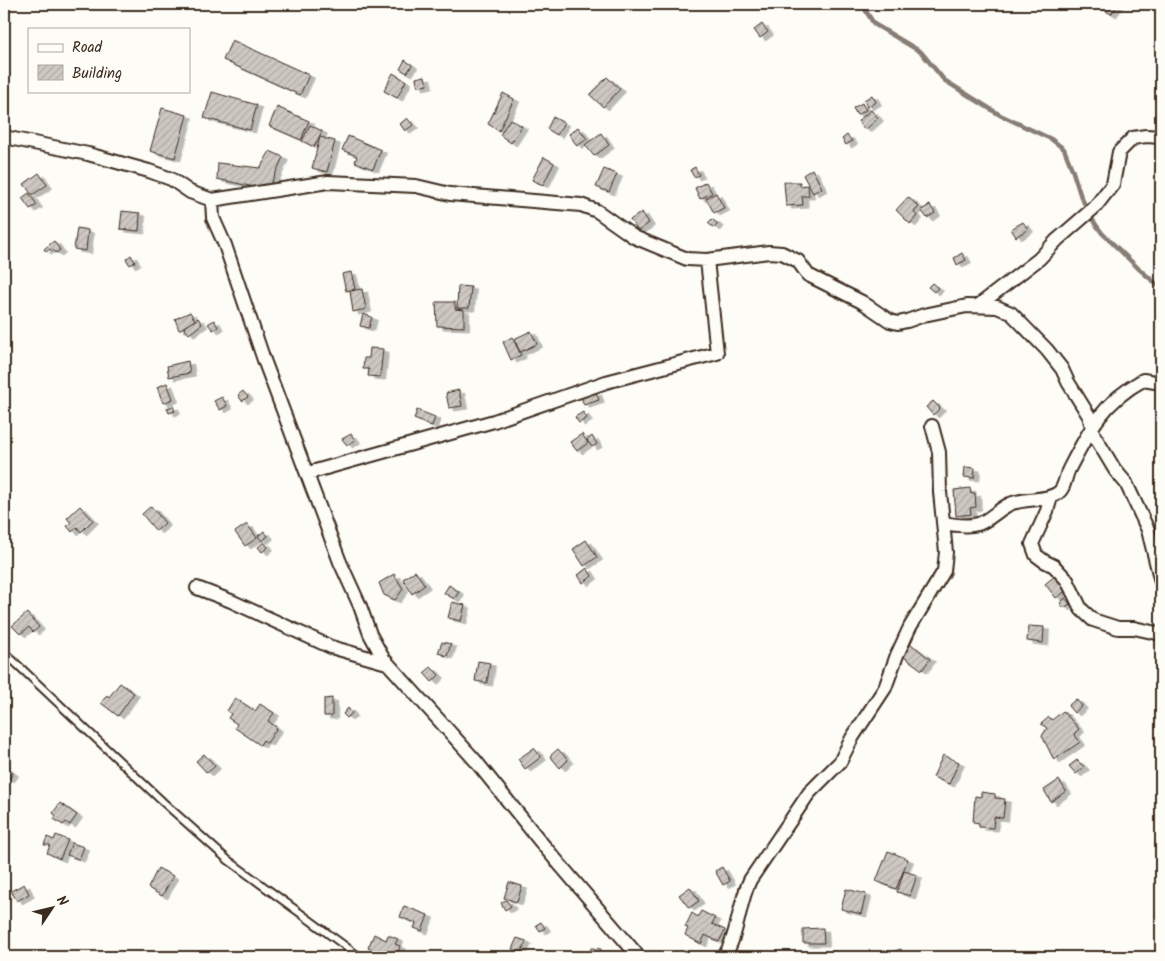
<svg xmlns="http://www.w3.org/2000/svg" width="1165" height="961" font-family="Kalam,sans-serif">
	<defs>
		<pattern id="building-hatch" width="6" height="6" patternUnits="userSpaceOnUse" patternTransform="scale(1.25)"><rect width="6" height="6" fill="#cdc8c2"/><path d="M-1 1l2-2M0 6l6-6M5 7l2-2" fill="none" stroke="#b1aca6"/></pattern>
		<filter id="shadow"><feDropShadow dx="5.5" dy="3" stdDeviation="0" flood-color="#0004"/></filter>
	</defs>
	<rect width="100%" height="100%" fill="#fdfcf7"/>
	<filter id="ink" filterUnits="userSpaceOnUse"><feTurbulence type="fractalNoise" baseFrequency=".02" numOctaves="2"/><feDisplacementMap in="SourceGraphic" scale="10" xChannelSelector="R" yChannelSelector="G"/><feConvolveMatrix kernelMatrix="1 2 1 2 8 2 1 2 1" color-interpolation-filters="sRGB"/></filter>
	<g filter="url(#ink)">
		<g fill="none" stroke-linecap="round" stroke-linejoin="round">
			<path stroke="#887d74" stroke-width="4.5" d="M866 4V11L874 24 921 52 944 80 1000 115 1051 139 1064 149 1072 169 1081 197 1094 222 1102 233 1138 268 1161 288"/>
		</g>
		<path fill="url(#building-hatch)" stroke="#3b2a1e" filter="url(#shadow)" d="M1101 4H1118L1111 14 1099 7Z
			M762 24 768 32 760 38 754 30Z
			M232 40 309 75 300 95 223 60Z
			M405 60 412 65 407 73 400 69Z
			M393 73 406 81 397 98 384 91Z
			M425 76 427 85 418 87 416 78Z
			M607 77 620 89 603 107 590 95Z
			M212 92 257 105 250 130 204 118Z
			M503 93 514 99 499 131 488 124Z
			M872 95 876 102 867 107 864 100Z
			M862 103 866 110 857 115 853 108Z
			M277 107 309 121 301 140 269 126Z
			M162 108 187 115 175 158 150 151Z
			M871 110 878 118 865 130 858 121Z
			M553 117 564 123 557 135 547 129Z
			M407 118 413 125 405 131 400 124Z
			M510 119 522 126 511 143 500 135Z
			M310 125 322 131 314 147 302 141Z
			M578 127 587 139 577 146 569 134Z
			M601 133 609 145 594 156 585 145Z
			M847 135 852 141 846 145 842 139Z
			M348 136 381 150 373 169 355 162 357 156 342 150Z
			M320 137 335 141 327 172 312 168Z
			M270 151 283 157 268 190 217 179 218 163 260 168Z
			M544 157 554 163 543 185 532 180Z
			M695 167 699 175 694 177 690 170Z
			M604 169 617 174 609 192 596 187Z
			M812 169 822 188 813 193 803 175Z
			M39 173 47 185 32 195 24 184Z
			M706 182 712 193 700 199 695 188Z
			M784 182H800V186L808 185 809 196H802L803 205 786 206Z
			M29 193 37 205 30 209 22 198Z
			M716 193 724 208 714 213 706 198Z
			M908 197 919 207 914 212 917 216 910 224 896 210Z
			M930 205 935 213 927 218 921 210Z
			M122 211 140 213 139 231 120 229Z
			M642 212 649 223 638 231 630 220Z
			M712 219 718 224 714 228 708 223Z
			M1023 222 1028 229 1016 237 1011 229Z
			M77 228 88 230 86 251 74 249Z
			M54 241 60 250 56 253 53 250 52 251 50 249 46 252 44 249Z
			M962 253 966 260 957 265 954 258Z
			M131 255 135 262 130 265 126 259Z
			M351 272 355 289 346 291 342 274Z
			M932 283 938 288 934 292 928 287Z
			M458 286 471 287 469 308H457Z
			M362 289 366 309 353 312 350 291Z
			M436 302H455V309L464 310V327L437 326Z
			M190 312 195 320 179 330 175 319Z
			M363 314 372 317 369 328 360 326Z
			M198 318 202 324 189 334 184 328Z
			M214 320 218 327 213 330 208 324Z
			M531 331 537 344 520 352 514 339Z
			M512 337 521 355 511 360 503 342Z
			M370 348 383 349 380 377 368 376 369 369H363L364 358H369Z
			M188 361 190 373 169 377 167 366Z
			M167 383 173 399 163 403 157 387Z
			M459 390 462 406 449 408 446 393Z
			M243 391 248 397 242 401 238 395Z
			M596 392 599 400 584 405 581 397Z
			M222 397 227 406 220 410 214 401Z
			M933 401 940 408 933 415 926 407Z
			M173 406 175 411 169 413 167 408Z
			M417 410 435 417 432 426 414 419Z
			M583 412 587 418 579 423 575 417Z
			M351 434 355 440 347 445 342 439Z
			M582 434 588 443 577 451 570 442Z
			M592 436 597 444 592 447 587 440Z
			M965 467 975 468 974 478 964 477Z
			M970 488 971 494 975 493 976 507 970 508 971 514 956 516 954 490Z
			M80 506 93 520 81 532 77 527 72 532 67 526 71 523 67 518Z
			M151 506 165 523 156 531 142 514Z
			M247 524 257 538 245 546 235 532Z
			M264 531 268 536 262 541 258 536Z
			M586 540 597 557 584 566 573 549Z
			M264 542 268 547 262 552 258 547Z
			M587 568 592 576 583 583 578 575Z
			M415 571 425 585 412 594 403 579Z
			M394 574 403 589 395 600 384 595 379 583Z
			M1056 575 1067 590 1056 598 1045 584Z
			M449 585 459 592 454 599 444 593Z
			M1065 598 1070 604 1064 608 1060 603Z
			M452 602 465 605 461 621 448 618Z
			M27 613 39 627 33 632 29 627 20 634 12 626Z
			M1028 626 1044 627 1043 643 1027 641Z
			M442 642 451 644 447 656 438 653Z
			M911 644 930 659 922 670 903 656Z
			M478 661 490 663 487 683 475 681Z
			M431 667 439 675 432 682 424 673Z
			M120 683 134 693 118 716 101 703 107 695 109 697Z
			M235 698 255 711 260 704 274 713 268 721 277 728 267 743 263 740 260 745 235 728 237 724 228 718 231 714 227 711Z
			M332 698V716H324V699Z
			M1076 699 1082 706 1074 713 1068 706Z
			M348 708 352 713 347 718 343 714Z
			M1063 711 1079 729 1074 734 1080 742 1054 760 1042 736 1047 728 1041 724 1049 717 1052 720Z
			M534 748 541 757 525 769 518 759Z
			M558 749 568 760 560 768 550 756Z
			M204 754 215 766 207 773 196 761Z
			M943 755 959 762 949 784 933 777Z
			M1077 760 1084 767 1076 774 1069 766Z
			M4 766 13 773 9 779 4 776Z
			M1059 780 1066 791 1051 802 1044 790Z
			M981 792 995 794V798L1005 799 1003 818 994 817 993 828 979 827V823L973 822 975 796 981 797Z
			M60 803 77 815 70 825 66 822 63 825 54 819 56 816 53 813Z
			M56 835 68 840 60 859 47 853 50 845H44L47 837 54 840Z
			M72 843 84 847 79 859 67 855Z
			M888 851 908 859 896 889 876 881Z
			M722 867 730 881 723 885 715 871Z
			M158 868 173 876 162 896 148 888Z
			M904 871 917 875 910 896 897 892Z
			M509 882 522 886 517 902 504 898Z
			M24 884 29 894 17 901 11 891Z
			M690 887 699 901 689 908 679 895Z
			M846 889 866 894 861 914 841 909Z
			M506 900 511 906 505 910 501 903Z
			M404 906 428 915 422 931 414 928 416 923 400 917Z
			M701 911 715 918 712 924 725 930 719 942 705 935 701 944 685 935 688 928 685 927 692 913 698 917Z
			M541 922 545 928 540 931 536 925Z
			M823 928 824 943H803V929Z
			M374 934 386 940 388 935 398 939 395 944 400 946 396 957H389L368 948Z
			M517 938 526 941 521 953 512 949Z
			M591 948 601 949 600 957 590 956Z
			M901 949 903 957H886L885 954Z
			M835 951 837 957H819Z"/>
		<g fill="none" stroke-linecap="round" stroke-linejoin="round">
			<defs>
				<path id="service" d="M4 652 163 802 228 860 360 957"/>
				<path id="minor" d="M4 137 88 154 149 171 171 179 190 192 212 200 213 218 225 245 264 360 340 562 360 606 370 634 383 658 474 759 544 846 639 957
					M212 200 328 182 416 186 450 194 581 205 597 211 634 237 687 259 707 260 769 252 782 253 798 261 808 275 862 302 890 321 898 323 907 321 924 315 967 306 997 307 1011 313 1047 350 1062 369 1068 382 1089 416 1094 435 1115 470 1126 483 1148 530 1161 582
					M979 305 1039 259 1057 240 1095 207 1113 184 1119 152 1133 138 1146 136 1161 137
					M308 473 494 421 606 382 717 353 707 260
					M1051 497 1047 511 1032 544 1036 555 1044 561 1054 566 1067 580 1081 609 1093 620 1118 628H1134L1161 634
					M943 523C954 525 967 527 978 524 987 522 1000 508 1010 504 1026 497 1046 502 1058 493 1065 488 1065 477 1069 469 1089 430 1103 402 1143 380L1161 383
					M197 588 231 601 331 647 387 663
					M724 957C739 933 738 905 750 880L809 793 840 762 852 738 885 688 897 655 910 627 944 571 946 552 940 492 939 452 932 426"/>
			</defs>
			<use href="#service" stroke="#3b2a1e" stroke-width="10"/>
			<use href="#minor" stroke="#3b2a1e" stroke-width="16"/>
			<use href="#service" stroke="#fdfcf7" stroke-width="6"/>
			<use href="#minor" stroke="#fdfcf7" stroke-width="12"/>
		</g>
	</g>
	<rect width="1165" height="961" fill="none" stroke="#fdfcf7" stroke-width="20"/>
	<rect x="10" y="10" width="1145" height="941" fill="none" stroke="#3b2a1e" stroke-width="2" filter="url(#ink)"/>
	<rect x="28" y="28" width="162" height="65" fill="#fdfcf7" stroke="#afa8a0"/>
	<rect x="38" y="44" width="25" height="8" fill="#fdfcf7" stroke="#afa8a0"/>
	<text x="72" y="52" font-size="15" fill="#3b2a1e">Road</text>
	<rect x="38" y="65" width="25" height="15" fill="url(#building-hatch)" stroke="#afa8a0"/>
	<text x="72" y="78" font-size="15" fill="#3b2a1e">Building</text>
	<g transform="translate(52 908) rotate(55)" stroke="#fdfcf7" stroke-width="4" paint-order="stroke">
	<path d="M0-4L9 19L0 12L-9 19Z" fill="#3b2a1e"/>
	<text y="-8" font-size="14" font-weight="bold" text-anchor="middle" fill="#3b2a1e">N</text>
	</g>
</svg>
